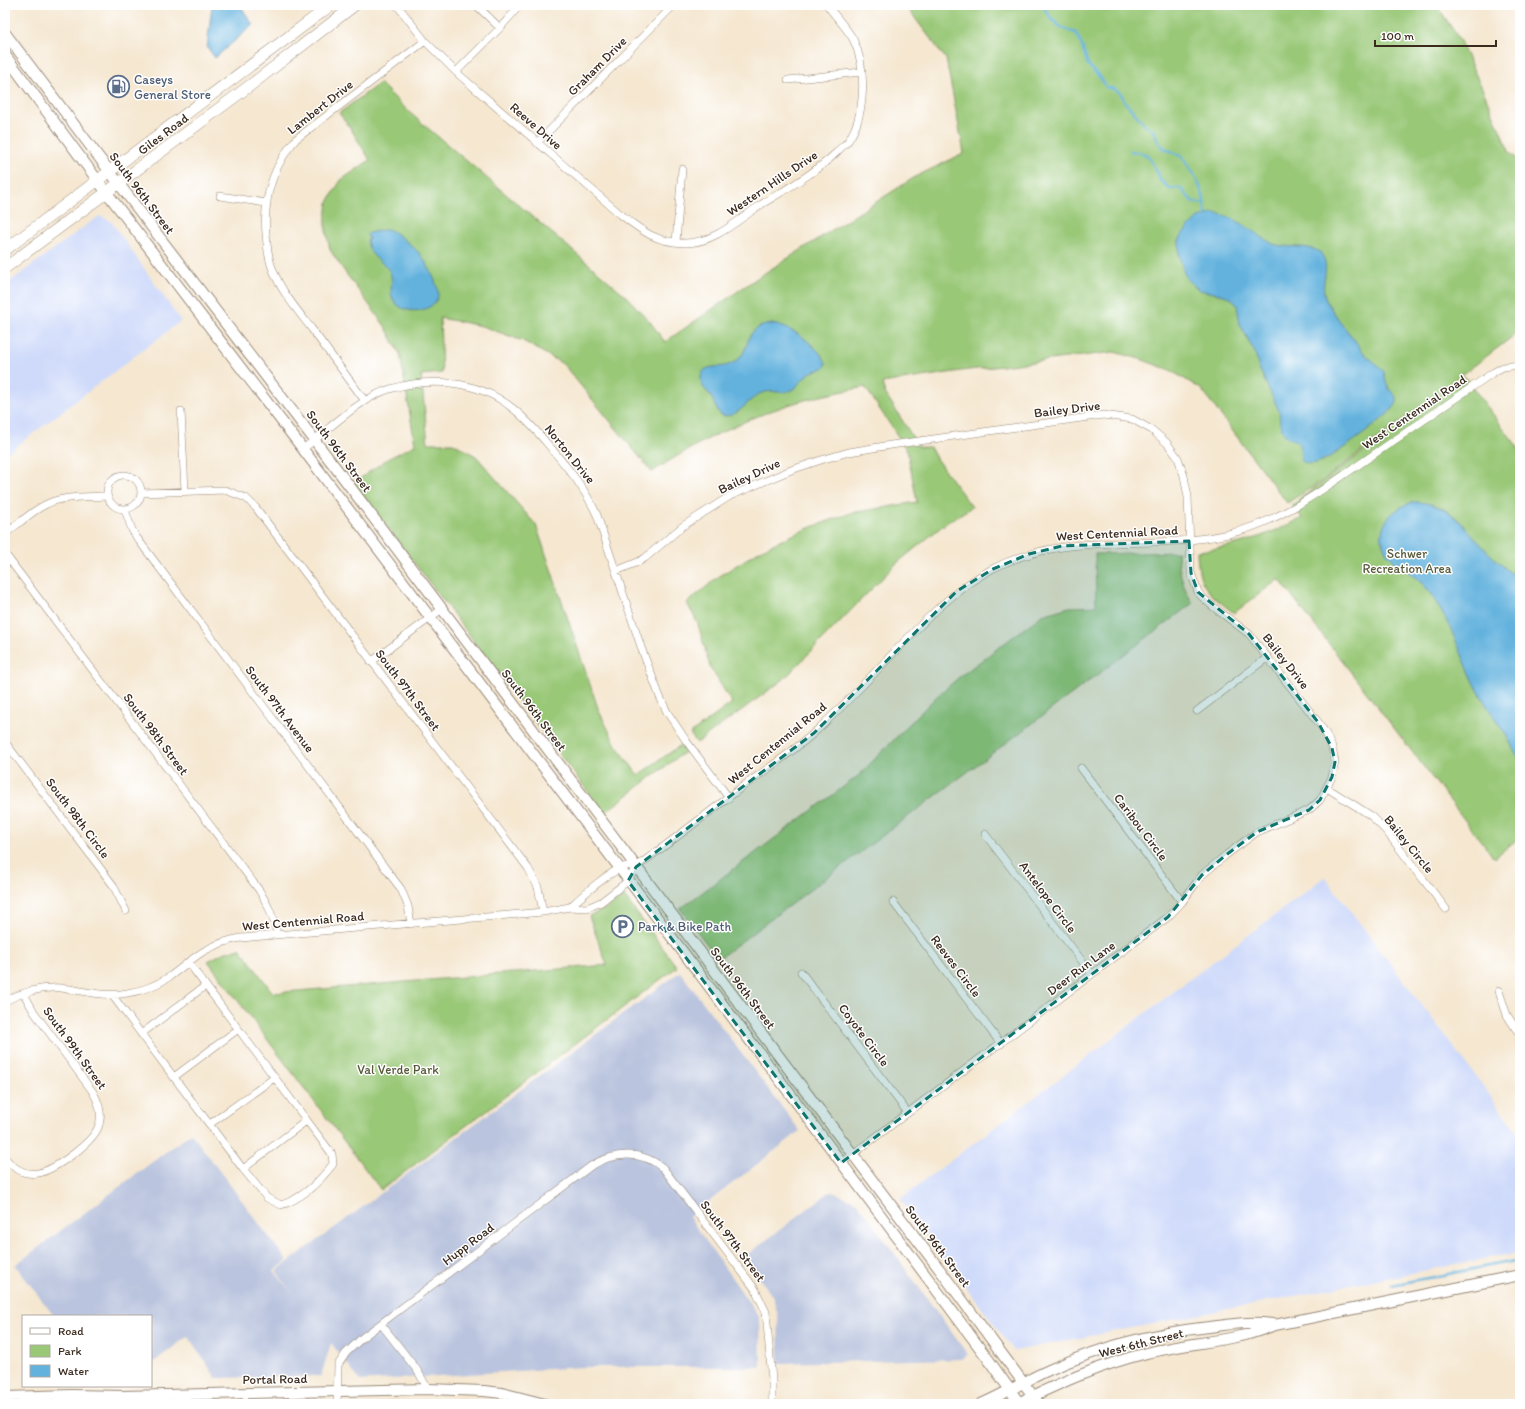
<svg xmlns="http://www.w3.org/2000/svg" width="1525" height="1409" font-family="Itim,sans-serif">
	<rect width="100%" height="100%" fill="#fff"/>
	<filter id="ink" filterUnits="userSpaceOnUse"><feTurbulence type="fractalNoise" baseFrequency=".025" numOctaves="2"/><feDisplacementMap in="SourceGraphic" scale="8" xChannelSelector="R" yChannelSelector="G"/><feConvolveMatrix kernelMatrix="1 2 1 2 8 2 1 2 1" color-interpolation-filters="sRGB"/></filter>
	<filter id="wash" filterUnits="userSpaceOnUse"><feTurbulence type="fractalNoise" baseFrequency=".012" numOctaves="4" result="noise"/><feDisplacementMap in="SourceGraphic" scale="16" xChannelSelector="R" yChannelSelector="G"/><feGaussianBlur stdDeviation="0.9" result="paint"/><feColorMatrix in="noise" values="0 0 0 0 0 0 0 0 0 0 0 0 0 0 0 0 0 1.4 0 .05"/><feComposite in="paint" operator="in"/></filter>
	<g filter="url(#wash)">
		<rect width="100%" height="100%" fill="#f5e7d0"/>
		<path fill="#cfdafa" d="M99 216 111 221 181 321 5 455V285Z
			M1325 877 1520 1135V1252L1014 1351 900 1199Z"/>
		<path fill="#bac4de" d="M680 972 800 1131 689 1217 760 1318 761 1367H582L360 1381 331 1343 321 1376 216 1378 188 1336 151 1364V1316H54L15 1265 191 1133 287 1261 274 1271 293 1294 276 1271Z
			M831 1191 857 1202 968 1355 961 1359 779 1363 778 1316 773 1297 744 1257Z"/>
		<path fill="#99c877" stroke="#6a794a" d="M905 5H1437L1459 39 1482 88 1510 153 1520 161V331L1322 481 1287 503 1201 389 1170 370 1140 359 1114 352 961 371 882 383 885 393 919 447H930L937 460 972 507 946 523 897 563 784 679 697 743 690 734 732 703 710 667 698 624 687 603 718 577 762 549 806 529 851 513 917 502 907 450 865 387C839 392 813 397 788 405 740 421 694 444 652 472L563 364 523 341 482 326 440 318 442 373 421 375 428 443H453L476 456 536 525 599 711 616 745 638 775 681 745 686 751 604 813 354 483 387 459 415 445 400 354 385 326 347 275 330 250 325 225 328 202 341 180 370 160 349 126 339 113 380 83 410 113 624 294 651 323 665 342 757 278 915 177 964 153 946 59Z
			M1464 376 1520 450V837L1494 858 1279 579 1234 613C1207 592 1198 587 1197 551 1233 548 1269 535 1302 518L1292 505Z
			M1178 552C1179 571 1182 587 1193 603L718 959 680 909 858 776 936 697 958 678 1042 615 1069 607 1096 606 1095 554Z
			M624 896 677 967 381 1190 208 961 223 953 240 948 273 993 607 965 589 916 607 908Z"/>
		<path fill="#63b2de" stroke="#4f6e7e" d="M212 5H240L253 25 215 58 207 47Z
			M1213 213C1234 214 1255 234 1273 244 1288 249 1306 244 1320 252 1334 270 1316 282 1328 304 1336 316 1344 327 1353 338 1357 343 1360 349 1364 353 1370 360 1379 364 1384 372 1386 376 1385 382 1388 387 1390 392 1398 395 1397 402 1395 412 1350 444 1339 451 1330 457 1311 470 1301 460 1301 430 1291 447 1282 430 1279 424 1280 418 1279 411L1259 368 1255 353 1240 324 1237 305 1232 299 1224 295 1199 290 1187 279 1184 273 1179 255V241L1183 233 1197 219Z
			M387 229C394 230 415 248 420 254 426 261 440 287 438 296 433 314 401 316 393 299 389 292 393 283 391 275 387 261 370 261 367 241L369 239 367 235 369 233Z
			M772 324C788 327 800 334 812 345 816 349 827 359 826 365 824 370 814 370 810 373 801 379 797 390 786 392 775 393 772 389 759 394 747 401 736 420 721 415 716 410 714 403 711 396 709 393 705 390 703 387 702 385 701 381 701 378 702 364 716 368 725 366 729 365 733 363 736 361 754 347 740 328 772 324Z
			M1413 502C1454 502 1466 531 1492 556 1501 565 1511 573 1520 581V759C1514 752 1511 743 1506 735 1494 717 1481 698 1472 678 1460 651 1450 624 1434 599 1429 592 1425 585 1418 580 1405 568 1386 560 1382 541 1379 521 1395 508 1413 502Z"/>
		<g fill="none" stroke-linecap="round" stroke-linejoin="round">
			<path stroke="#63b2de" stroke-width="2.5" d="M1042 5C1053 22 1056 27 1076 33L1082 46 1088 65 1100 77 1106 87C1115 89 1122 91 1124 101L1145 125 1152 129 1160 144 1164 148 1181 156 1185 161 1194 175 1200 187 1203 196 1206 214
				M1131 151 1145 154 1148 156 1159 175 1160 180 1170 189 1180 188 1193 202 1204 204
				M1392 1285 1520 1260"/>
		</g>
	</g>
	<g filter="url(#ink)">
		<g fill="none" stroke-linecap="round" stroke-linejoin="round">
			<defs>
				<path id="street" d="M397 5 425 41 456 72 620 214C642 231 655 242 685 243 715 243 739 219 762 204 788 188 815 173 837 152 840 148 845 145 848 141 866 115 867 67 853 39 846 27 835 16 827 5
					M476 5 500 28
					M456 72 500 28 520 5
					M788 80 861 72
					M537 143 674 5
					M220 196 266 203
					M676 242 682 169
					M365 401C347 377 329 352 311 328 297 310 281 291 273 270 268 259 267 246 266 234 263 198 272 167 296 139L425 41
					M181 411 185 491
					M303 449C328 430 360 398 390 389 430 377 477 380 511 407 526 418 539 434 551 448 571 472 584 487 597 515L642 650 660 697 667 712 687 742 729 798
					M107 492a17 17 0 1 1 34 0a17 17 0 1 1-34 0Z
					M141 493 225 490 246 498 256 508 528 868 538 887 543 912
					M125 510 132 530 137 538 401 889 408 906 411 924
					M5 534C20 523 36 507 54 501 70 496 90 497 106 496
					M5 554 259 890C268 905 274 917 277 934
					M616 571 638 562 645 558 683 526 730 496 791 470 821 460 849 452 891 445 1103 415 1132 419 1152 430 1167 443 1178 458 1184 476 1188 497 1191 573 1198 592 1202 597 1211 605 1249 634 1318 722 1326 734 1332 748 1335 762 1332 777 1320 800 1309 810 1257 832 1226 855 1202 875 1182 902 1168 917 841 1163
					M371 662 442 609
					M1197 711 1268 657
					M5 742 113 885 126 911
					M1081 768 1182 902
					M1327 788 1370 815 1386 831 1446 909
					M985 834 1092 974
					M893 902 1001 1044
					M570 907C583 895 610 870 627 866 630 865 633 867 636 867
					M801 972 908 1113
					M1499 991 1507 1015 1520 1035
					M112 995 243 1169 267 1198 281 1205C302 1199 320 1181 333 1164L332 1154 188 962
					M5 1001C21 993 42 987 61 988 83 990 104 998 127 993 142 991 157 985 169 977 182 968 193 957 206 950 217 944 229 940 241 938L543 912 570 907 587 908 601 902 628 881 636 867C672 841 707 814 742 787 767 769 793 752 816 731 846 704 874 673 902 644 930 615 957 588 992 569 1069 529 1148 552 1228 534 1281 522 1323 489 1367 459 1409 430 1451 401 1494 372L1503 367 1520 365
					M141 1034 205 986
					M174 1077 237 1030
					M210 1124 274 1078
					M5 1158C27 1185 49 1172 72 1155 96 1137 110 1122 93 1092L34 1012 24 994
					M243 1169 306 1121
					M381 1324 417 1370 428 1389
					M337 1404 338 1365 346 1353 363 1337 591 1166C614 1152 641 1150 663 1168L755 1289 766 1312 772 1380V1404"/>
				<path id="secondary" d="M5 33 141 213 345 480 943 1274 1039 1404
					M5 55 98 181 296 440 779 1079 988 1359 1020 1404
					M5 1397 72 1395 123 1396 428 1389 484 1391 502 1393 545 1404
					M981 1404C1005 1394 1026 1380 1049 1370 1100 1347 1154 1333 1209 1327 1231 1324 1250 1321 1272 1324
					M1016 1404C1060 1383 1099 1365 1147 1353 1178 1345 1209 1343 1240 1336 1252 1334 1264 1329 1275 1325L1520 1275"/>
				<path id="primary" d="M5 250 331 5
					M5 268 252 84 355 5"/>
			</defs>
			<use href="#street" stroke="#988877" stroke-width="8"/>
			<use href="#secondary" stroke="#988877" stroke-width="12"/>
			<use href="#primary" stroke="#988877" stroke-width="12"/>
			<use href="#street" stroke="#fff" stroke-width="7"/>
			<use href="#secondary" stroke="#fff" stroke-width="10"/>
			<use href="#primary" stroke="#fff" stroke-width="11"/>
		</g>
	</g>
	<path fill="#0f766e" fill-opacity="0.2" stroke="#0f766e" stroke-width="3" stroke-dasharray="8 5" stroke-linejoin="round" d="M1189 541 1191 573 1198 592 1249 634 1318 722 1332 748 1335 762 1332 777 1320 800 1309 810 1257 832 1226 855 1202 875 1168 917 841 1163 628 881 636 867 814 733 957 591 993 569 1029 554 1062 546Z"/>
	<defs>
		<symbol id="fuel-ring" viewBox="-11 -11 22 22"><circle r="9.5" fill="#fff" stroke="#5c6f8a" stroke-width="1.5"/><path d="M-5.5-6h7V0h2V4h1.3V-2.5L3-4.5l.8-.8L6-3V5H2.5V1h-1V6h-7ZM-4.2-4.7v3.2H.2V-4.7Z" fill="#5c6f8a"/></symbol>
		<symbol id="parking-ring" viewBox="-11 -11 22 22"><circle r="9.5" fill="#fff" stroke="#5c6f8a" stroke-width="1.5"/><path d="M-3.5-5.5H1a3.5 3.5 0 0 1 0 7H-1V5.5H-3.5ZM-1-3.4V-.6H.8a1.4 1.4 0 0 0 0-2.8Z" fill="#5c6f8a"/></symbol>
	</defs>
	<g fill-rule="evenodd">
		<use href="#fuel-ring" x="106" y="74" width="25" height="25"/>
		<use href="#parking-ring" x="610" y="914" width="25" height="25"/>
	</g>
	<g text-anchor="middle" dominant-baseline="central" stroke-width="3" stroke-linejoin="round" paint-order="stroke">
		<g font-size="13" fill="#3b2a1e" stroke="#fff">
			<text transform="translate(597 66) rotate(-45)">Graham Drive</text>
			<text transform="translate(320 107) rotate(-38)">Lambert Drive</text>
			<text transform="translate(536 126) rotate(41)">Reeve Drive</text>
			<text transform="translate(163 134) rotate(-37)">Giles Road</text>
			<text transform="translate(772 183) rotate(-34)">Western Hills Drive</text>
			<text transform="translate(142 193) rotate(53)">South 96th Street</text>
			<text transform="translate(1067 409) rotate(-7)">Bailey Drive</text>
			<text transform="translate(1414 412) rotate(-34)">West Centennial Road</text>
			<text transform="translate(339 451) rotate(53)">South 96th Street</text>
			<text transform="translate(570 454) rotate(51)">Norton Drive</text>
			<text transform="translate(749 476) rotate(-25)">Bailey Drive</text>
			<text transform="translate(1117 533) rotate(-3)">West Centennial Road</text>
			<text transform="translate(1286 661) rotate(52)">Bailey Drive</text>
			<text transform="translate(408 690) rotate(53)">South 97th Street</text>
			<text transform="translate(280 709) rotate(53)">South 97th Avenue</text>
			<text transform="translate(534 710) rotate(53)">South 96th Street</text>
			<text transform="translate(156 734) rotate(53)">South 98th Street</text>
			<text transform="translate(777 743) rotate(-39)">West Centennial Road</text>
			<text transform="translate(78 818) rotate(53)">South 98th Circle</text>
			<text transform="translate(1141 827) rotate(53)">Caribou Circle</text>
			<text transform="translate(1409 844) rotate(51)">Bailey Circle</text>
			<text transform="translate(1048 897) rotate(53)">Antelope Circle</text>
			<text transform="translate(303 921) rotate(-5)">West Centennial Road</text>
			<text transform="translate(956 966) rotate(53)">Reeves Circle</text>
			<text transform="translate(1081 968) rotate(-37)">Deer Run Lane</text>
			<text transform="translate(743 988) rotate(53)">South 96th Street</text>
			<text transform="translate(864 1035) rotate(53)">Coyote Circle</text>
			<text transform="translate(75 1048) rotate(54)">South 99th Street</text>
			<text transform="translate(733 1241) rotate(53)">South 97th Street</text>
			<text transform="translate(468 1244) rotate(-37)">Hupp Road</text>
			<text transform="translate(938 1246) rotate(53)">South 96th Street</text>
			<text transform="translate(1141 1343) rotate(-14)">West 6th Street</text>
			<text transform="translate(275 1379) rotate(-1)">Portal Road</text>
		</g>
		<g font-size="13" fill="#4e5e75" stroke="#fff" text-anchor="start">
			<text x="134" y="79">Caseys<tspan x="134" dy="15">General Store</tspan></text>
			<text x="638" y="926">Park &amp; Bike Path</text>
		</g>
		<g font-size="13" fill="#575939" stroke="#fff">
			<text x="1407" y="553">Schwer<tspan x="1407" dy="15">Recreation Area</tspan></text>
			<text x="398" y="1069">Val Verde Park</text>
		</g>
	</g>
	<rect width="1525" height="1409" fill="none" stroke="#fff" stroke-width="20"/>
	<rect x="22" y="1315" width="130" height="72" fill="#ffffff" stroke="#b1aaa5"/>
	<rect x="30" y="1328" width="20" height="6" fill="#ffffff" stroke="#b1aaa5"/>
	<text x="58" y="1335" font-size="12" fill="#3b2a1e">Road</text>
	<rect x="30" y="1345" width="20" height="12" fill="#99c877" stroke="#b1aaa5"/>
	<text x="58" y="1355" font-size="12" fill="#3b2a1e">Park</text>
	<rect x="30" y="1365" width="20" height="12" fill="#63b2de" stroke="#b1aaa5"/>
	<text x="58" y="1375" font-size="12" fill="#3b2a1e">Water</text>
	<path d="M1375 40v6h121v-6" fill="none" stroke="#3b2a1e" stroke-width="2"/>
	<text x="1381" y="40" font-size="12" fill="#3b2a1e" stroke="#ffffff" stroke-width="3" paint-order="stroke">100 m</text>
</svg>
